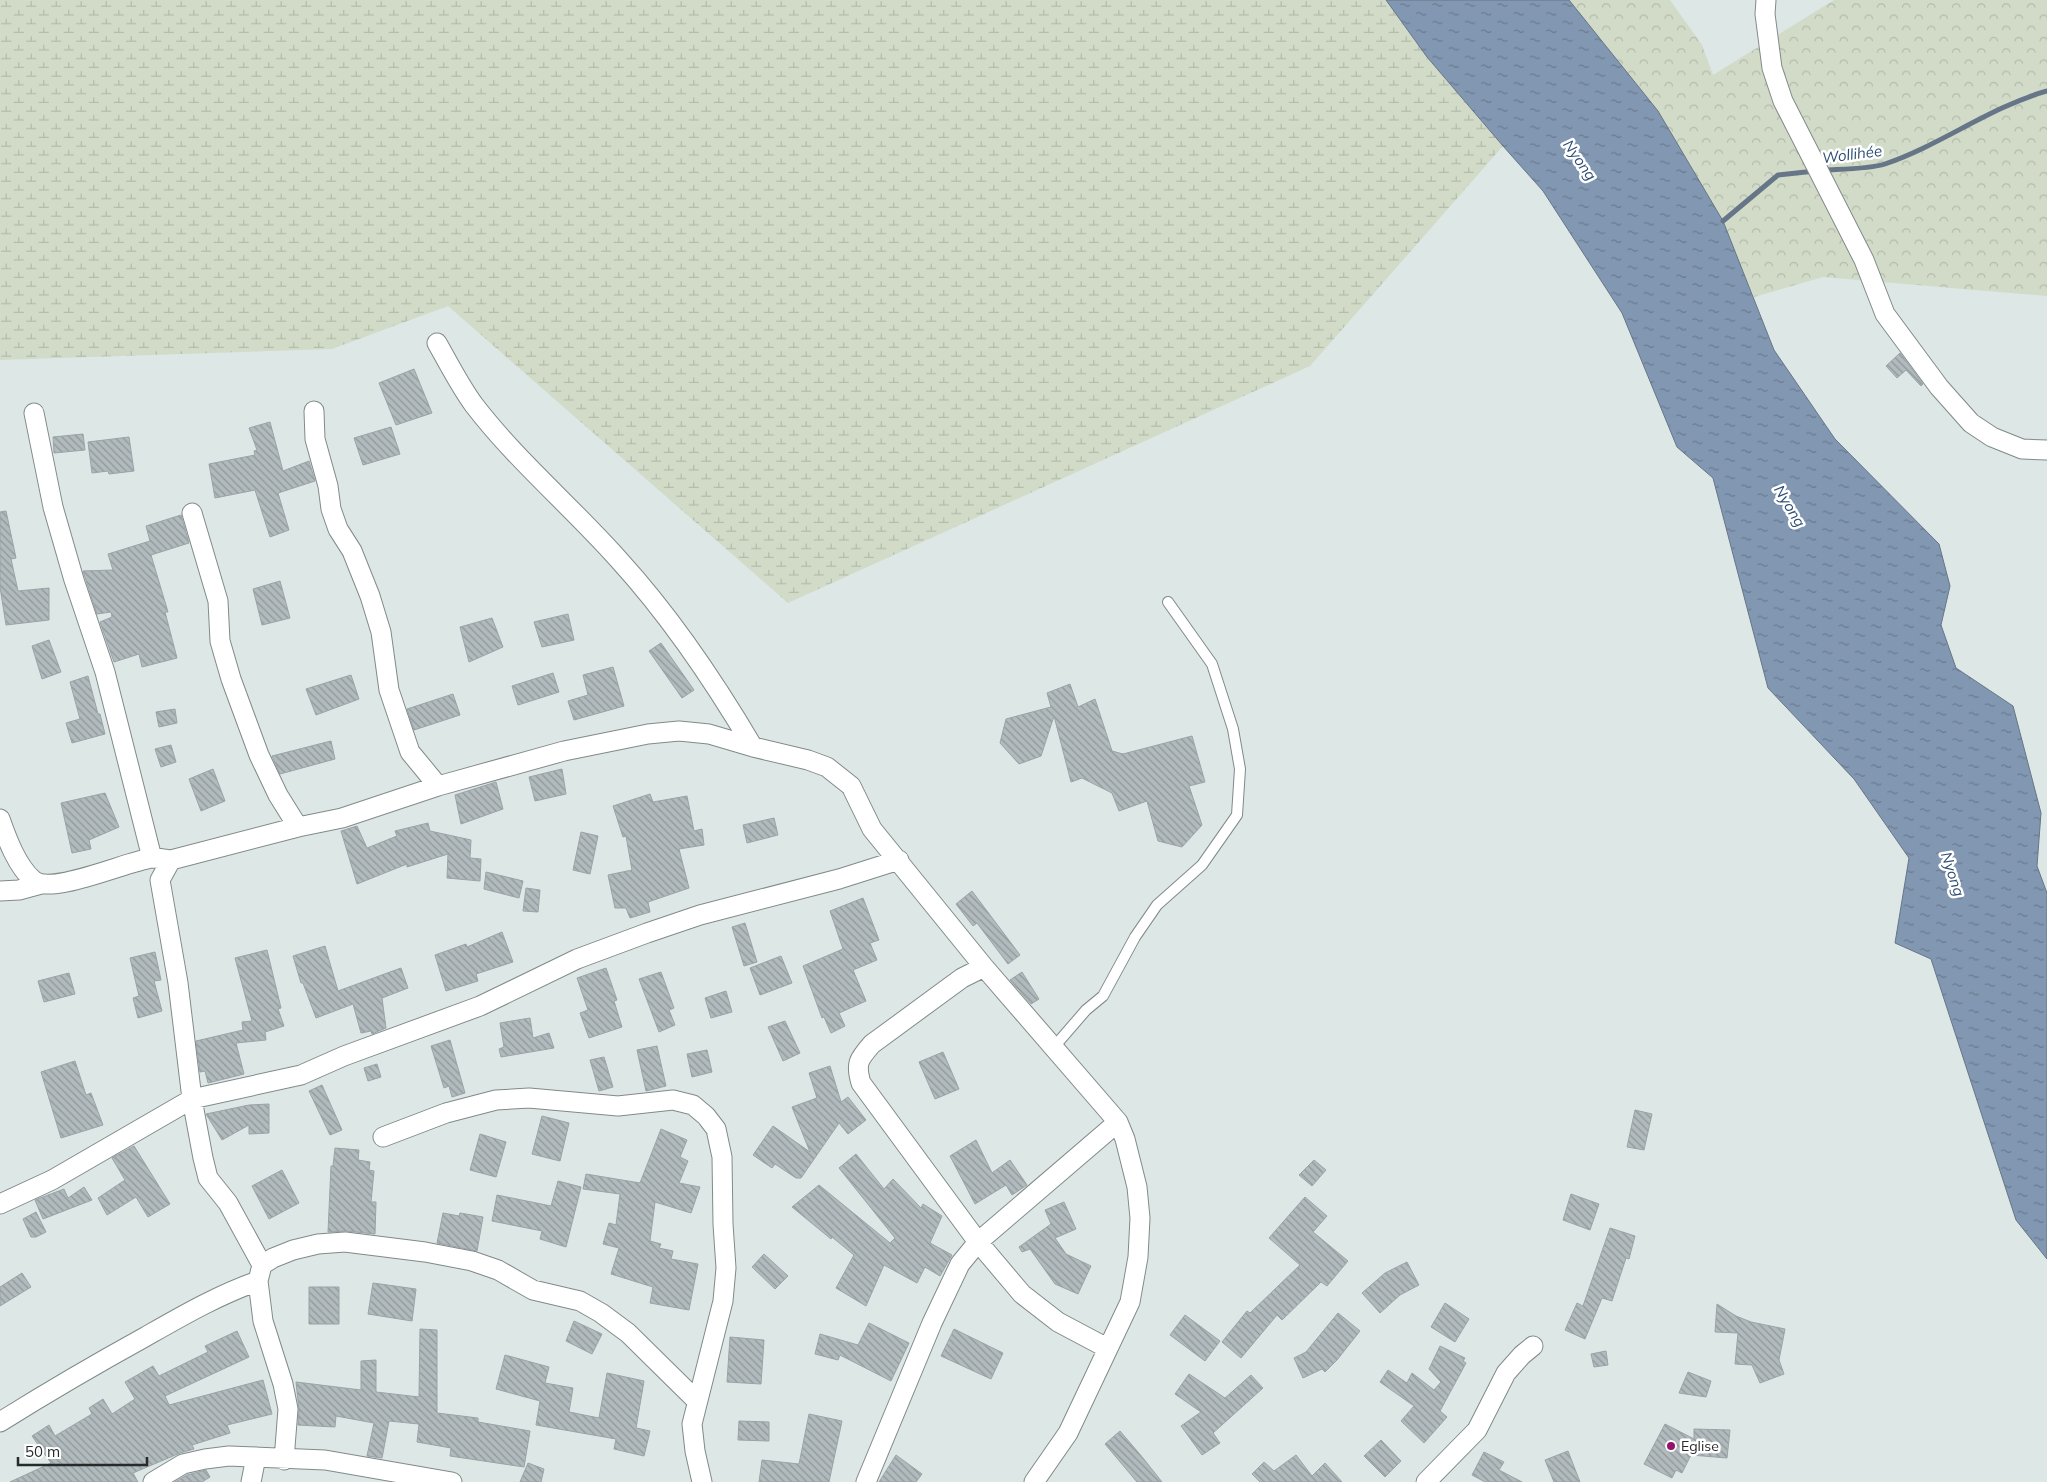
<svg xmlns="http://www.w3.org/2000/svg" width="2047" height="1482" font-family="Mulish,sans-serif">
	<defs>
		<pattern id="forest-crowns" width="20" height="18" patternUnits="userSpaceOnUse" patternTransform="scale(1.25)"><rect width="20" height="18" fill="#d1dbc7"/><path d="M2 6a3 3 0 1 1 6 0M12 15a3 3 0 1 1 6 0" fill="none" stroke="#b3bcab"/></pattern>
		<pattern id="wetland-marsh" width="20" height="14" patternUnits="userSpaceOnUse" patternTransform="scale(1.25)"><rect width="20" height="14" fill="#d1dbc7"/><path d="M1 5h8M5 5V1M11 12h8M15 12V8" fill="none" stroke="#b3bcab"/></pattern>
		<pattern id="water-ripples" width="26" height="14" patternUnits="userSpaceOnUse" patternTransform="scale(1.25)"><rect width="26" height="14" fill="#8297b1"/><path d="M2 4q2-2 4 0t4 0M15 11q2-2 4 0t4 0" fill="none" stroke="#6a7b90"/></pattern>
		<pattern id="building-back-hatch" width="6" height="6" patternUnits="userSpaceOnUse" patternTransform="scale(1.25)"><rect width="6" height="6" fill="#b1babd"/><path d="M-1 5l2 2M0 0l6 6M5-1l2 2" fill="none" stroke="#90979a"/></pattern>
	</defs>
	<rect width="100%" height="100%" fill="#dde7e6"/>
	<path fill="url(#forest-crowns)" d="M1569 0H1670L1702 45 1713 75 1834 0H2047V296L1823 277 1754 297 1732 247 1723 221Z"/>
	<path fill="url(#wetland-marsh)" d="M0 0H1386L1427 57 1503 146 1310 366 788 603 448 306 332 349 0 360Z"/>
	<path fill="url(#water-ripples)" stroke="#667688" d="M1386 0H1569L1658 111 1723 221 1774 350 1835 439 1939 544 1950 586 1941 625 1956 668 2013 706 2041 813 2037 866 2047 893V1259L2016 1220 1931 959 1895 943 1909 858 1854 779 1768 688 1713 478 1677 447 1622 313 1543 191 1503 146 1427 57Z"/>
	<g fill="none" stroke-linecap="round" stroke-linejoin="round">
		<path stroke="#667688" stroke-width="5" d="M1824 170C1841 169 1870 169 1885 164 1941 145 1990 107 2047 91
			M1723 221 1778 175 1815 171"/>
	</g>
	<path fill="url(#building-back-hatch)" stroke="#9aa3a6" d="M1900 353 1923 384 1921 386 1906 370 1897 378 1886 366Z
		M414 369 432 413 396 425 379 383Z
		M270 422 283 471 309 461 315 481 278 493 289 530 270 537 255 490 215 498 209 464 255 455 254 451 257 450 249 428Z
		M391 427 400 454 363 465 354 438Z
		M83 434 85 450 54 453 53 437Z
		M129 437 134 471 109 474 108 471 92 473 88 442Z
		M6 511 16 558 11 559 18 591 49 588V620L6 625 0 587V512Z
		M181 515 189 543 151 555 168 612H165L177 658 142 667 139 654 114 662 100 622 112 617 111 612 97 614 83 571 113 570 108 554 150 541 146 526Z
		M280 581 290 618 262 625 253 589Z
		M568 614 574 640 542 647 534 622Z
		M492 618 503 647 469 662 460 627Z
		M49 640 61 672 42 679 32 646Z
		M661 643 694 690 682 698 649 651Z
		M613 667 624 706 574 720 568 701 588 695 583 675Z
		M553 673 559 692 518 705 512 686Z
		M351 675 359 699 316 715 306 689Z
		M88 676 98 714H100L105 734 72 743 66 723 80 719 70 682Z
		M1070 684 1078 707 1095 699 1112 751 1123 754 1192 736 1205 782 1189 786 1202 825 1182 847 1158 841 1147 801 1119 811 1112 793 1082 778 1071 782 1054 716 1041 756 1019 764 1000 743 1006 719 1051 707 1047 693Z
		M453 694 460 715 414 730 407 709Z
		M175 709 177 723 159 727 156 712Z
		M331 741 335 759 280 774 272 756Z
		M171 745 176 762 161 767 155 749Z
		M213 769 225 801 201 811 189 779Z
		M562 769 566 794 535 801 529 777Z
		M496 782 503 809 461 824 455 795Z
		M105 793 119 827 89 840 91 849 72 853 61 803Z
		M650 794 653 802 687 796 694 831 702 829 704 845 679 849 689 888 648 902 650 912 630 918 626 908H615L608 875 632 870 626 836 623 837 613 806Z
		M774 818 778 835 747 843 743 825Z
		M428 823 430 831 471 840 470 858 481 859 480 881 447 878 448 854 407 867V864L357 884 341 831 357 826 367 848 397 836 395 831Z
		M581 832 598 836 590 874 573 870Z
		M486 872 523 881 519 898 484 889Z
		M526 888 540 890 538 912 523 911Z
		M972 891 1020 955 1008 964 977 923 973 926 956 904Z
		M863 898 879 940 870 943 877 960 853 970 866 1001 839 1013 845 1026 831 1033 824 1017 822 1018 803 966 843 949 830 911Z
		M745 923 757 962 744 966 732 927Z
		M502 932 513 962 476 974 478 981 446 991 435 955 466 944 467 947Z
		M325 946 338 991 401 968 408 988 382 998 386 1028 372 1034 371 1031 361 1033 353 1004 316 1018 303 983H301L293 956Z
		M267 950 281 1008 278 1009 284 1026 265 1032 266 1040 236 1043 244 1074 208 1083 205 1071 200 1072 196 1041 243 1030 242 1022 252 1021 235 958Z
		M155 952 161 980 154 981 162 1011 138 1018 133 998 139 996 130 958Z
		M781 956 792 983 760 995 750 968Z
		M606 968 617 1000 614 1001 622 1027 589 1038 580 1013 588 1010 577 978Z
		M661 972 674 1008 669 1010 675 1025 659 1032 639 979Z
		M1022 972 1039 999 1031 1004 1010 980Z
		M69 973 75 994 44 1002 38 981Z
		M726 991 732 1012 711 1018 705 998Z
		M530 1018 533 1038 549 1033 554 1048 501 1057 499 1049 504 1047 500 1023Z
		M785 1021 800 1053 783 1061 768 1027Z
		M450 1040 465 1093 452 1097 449 1086 444 1088 431 1046Z
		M657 1046 666 1086 646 1091 637 1050Z
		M707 1050 712 1072 692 1077 687 1054Z
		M943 1052 959 1089 935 1099 919 1062Z
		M604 1057 613 1087 599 1091 590 1060Z
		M75 1061 86 1095 91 1093 103 1125 61 1138 41 1072Z
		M377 1064 381 1077 368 1081 364 1068Z
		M830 1066 841 1102 848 1097 866 1120 848 1134 839 1123 801 1178H796L775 1164 772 1168 753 1155 773 1126 810 1152 792 1107 817 1098 809 1073Z
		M322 1085 342 1130 330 1135 309 1091Z
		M269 1104V1133L249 1134V1125L222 1140 206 1114 249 1105Z
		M1635 1110 1652 1114 1644 1150 1627 1147Z
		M542 1116 569 1123 560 1161 532 1154Z
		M661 1129 687 1140 680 1157 688 1161 679 1183 700 1187 691 1213 655 1202 650 1241 661 1244 659 1248 673 1251 671 1259 698 1264 689 1310 650 1303 653 1287 611 1274 619 1248 603 1244 609 1223 616 1225 620 1194 583 1189 586 1174 640 1183Z
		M480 1134 506 1142 496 1177 470 1170Z
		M976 1140 992 1173 1010 1160 1027 1185 1012 1195 1006 1185 975 1204 950 1156Z
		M134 1146 170 1204 148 1217 136 1197 107 1215 98 1198 125 1180 112 1158Z
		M335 1148 359 1150 358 1160 370 1162 369 1170 374 1171 371 1202H376L375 1234 346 1231 328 1232 331 1166H333Z
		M856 1154 884 1189 893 1179 921 1208 923 1204 942 1216 930 1243 952 1255 940 1276 925 1267 917 1283 884 1265 866 1306 836 1288 854 1255 832 1237 831 1239 792 1207 819 1185 890 1243 895 1238 839 1168Z
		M1314 1160 1326 1170 1312 1186 1299 1175Z
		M282 1170 299 1203 269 1219 252 1186Z
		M558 1181 581 1187 566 1247 540 1239 542 1231 492 1221 497 1195 551 1206Z
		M84 1187 92 1200 43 1219 35 1200 64 1189 68 1198Z
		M1571 1194 1599 1204 1590 1230 1563 1220Z
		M1305 1197 1327 1216 1313 1232 1348 1261 1327 1286 1321 1282 1282 1320 1277 1315 1241 1358 1222 1342 1247 1311 1250 1313 1300 1265 1269 1238Z
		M1064 1202 1076 1229 1055 1238 1066 1254 1091 1266 1078 1294 1055 1284 1030 1249 1022 1252 1019 1247 1051 1224 1045 1210Z
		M36 1212 46 1232 36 1237H31L23 1219Z
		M443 1213 459 1216 460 1213 483 1217 477 1251 437 1243Z
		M1610 1228 1635 1236 1629 1259 1626 1258 1612 1301 1602 1298 1585 1339 1565 1330 1577 1303 1583 1306Z
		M764 1254 788 1276 775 1289 752 1267Z
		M1407 1262 1419 1285 1400 1295 1380 1313 1362 1293 1385 1273Z
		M22 1273 31 1287 0 1306V1287Z
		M373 1283 416 1289 412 1321 368 1314Z
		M309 1287H339V1324H309Z
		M1445 1303 1469 1319 1455 1342 1431 1327Z
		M1717 1304 1736 1316 1751 1322 1785 1329 1779 1360 1784 1374 1760 1383 1752 1365 1735 1364 1738 1333 1715 1332Z
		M1338 1313 1360 1331 1337 1360 1325 1372 1322 1369 1303 1378 1294 1358 1306 1352Z
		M1185 1315 1220 1341 1205 1361 1170 1335Z
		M574 1321 602 1334 592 1354 566 1341Z
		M869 1323 909 1343 891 1381 840 1355 838 1360 815 1354 820 1334 858 1345Z
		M420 1329 437 1330V1413L478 1418V1422L530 1431 524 1467 450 1456 451 1448 417 1442 419 1424 389 1421 382 1458 367 1456 374 1423 336 1416 335 1427 298 1425 299 1410 296 1382 361 1390V1361L376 1360V1392L419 1397Z
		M954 1329 1003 1353 991 1379 941 1356Z
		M237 1331 249 1357 165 1396 169 1405 263 1380 272 1414 227 1425 230 1433 192 1445 194 1449 180 1453 133 1473 138 1482H10L51 1463 32 1436 49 1425 55 1436 92 1414 89 1408 103 1399 112 1414 135 1399 125 1382 153 1366 159 1376 208 1352 205 1346Z
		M730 1337 764 1340 761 1384 727 1382Z
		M1440 1346 1465 1358 1463 1361 1466 1363 1440 1411 1447 1417 1424 1443 1401 1421 1414 1406 1380 1382 1388 1370 1407 1383 1412 1373 1434 1390 1441 1382 1429 1369Z
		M1606 1351 1608 1365 1594 1367 1591 1354Z
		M505 1355 549 1367 545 1383 573 1388 569 1412 599 1418 607 1373 644 1381 636 1428 650 1431 644 1456 614 1449 616 1439 536 1425 540 1401 496 1389Z
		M1688 1372 1711 1381 1706 1397 1679 1393Z
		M1189 1374 1225 1398 1251 1375 1263 1388 1213 1433 1220 1443 1202 1455 1181 1426 1201 1412 1175 1394Z
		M809 1414 842 1421 829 1482H759L762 1460 799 1464Z
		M739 1421 769 1422V1441L738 1440Z
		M1665 1424 1694 1439V1429L1730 1430 1727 1458 1691 1455 1682 1473 1676 1470 1672 1478 1644 1464Z
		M1120 1431 1143 1458 1162 1482H1137L1105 1444Z
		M1381 1440 1401 1461 1385 1477 1364 1456Z
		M1568 1451 1580 1482H1554L1545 1460Z
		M1484 1452 1504 1462 1499 1470 1522 1482H1485L1472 1475Z
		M896 1455 922 1474 916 1482H879Z
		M1296 1455 1312 1476 1325 1463 1342 1482H1260L1252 1474 1264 1462 1274 1471Z
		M528 1463 544 1469 541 1482H520Z
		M206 1470 210 1477 202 1482H175L187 1475Z"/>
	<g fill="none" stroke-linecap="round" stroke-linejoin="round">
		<defs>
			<path id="lane" d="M1054 1047 1086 1010 1103 996 1135 937 1157 905 1202 865 1237 815 1240 769 1233 729 1212 664 1168 602"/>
			<path id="street" d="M1766 0 1765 14 1772 68 1783 101 1864 260 1885 314 1939 387 1971 423 1992 437 2022 449 2047 450
				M437 343C449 364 460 386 474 405 517 461 572 507 619 560 671 617 714 681 753 747
				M314 411 315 439 328 486 331 509 338 529 352 551 370 596 381 632 389 690 410 752 438 786
				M34 413 53 507 74 580 105 672 152 858
				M192 513 218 601 220 641 231 679 259 755 278 795 298 827
				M0 819C7 839 17 866 33 880 51 896 127 861 152 858 158 858 165 859 171 860L298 827 342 818 438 786 564 751 648 734 679 731 709 734 753 747 808 760 827 767 851 786 872 829 984 967 1118 1122 1125 1139 1137 1187 1140 1218 1138 1257 1130 1302 1068 1433 1034 1482
				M171 860 160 880 178 983 192 1099 203 1158 208 1178 228 1203 262 1265
				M0 891 19 890 41 884
				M984 967 962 978 872 1044C859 1059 855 1063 861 1083L978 1242 1022 1294 1058 1322 1107 1348
				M383 1137 446 1113 496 1100 529 1098 618 1106 673 1100 693 1105 706 1116 716 1129 722 1157 723 1224 726 1268 723 1301 692 1424 695 1451 702 1482
				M0 1204 52 1180 192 1099 301 1075 344 1056 480 1006 577 959 647 933 700 915 839 879 899 860
				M258 1281 263 1321 283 1384 288 1409 284 1460
				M0 1422C48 1392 96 1364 145 1337 182 1316 218 1295 258 1281L262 1265 273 1258 293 1250 318 1244 345 1242 425 1252 472 1261 498 1270 533 1290 580 1301 601 1313 628 1333 697 1401
				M153 1482 183 1464 205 1459 229 1456 325 1460 452 1482
				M251 1482 256 1457
				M866 1482 932 1323 960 1264 978 1242 1118 1122
				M1426 1482 1477 1430 1506 1373 1522 1355 1533 1346"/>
		</defs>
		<use href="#lane" stroke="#818a8a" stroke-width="12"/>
		<use href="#street" stroke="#818a8a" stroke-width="21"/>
		<use href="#lane" stroke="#fff" stroke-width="10"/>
		<use href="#street" stroke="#fff" stroke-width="19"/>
	</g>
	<circle fill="#95126b" stroke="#fff" stroke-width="2" cx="1671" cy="1446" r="5"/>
	<g text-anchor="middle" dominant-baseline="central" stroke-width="5" stroke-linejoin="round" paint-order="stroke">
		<g font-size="14" fill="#262a2a" stroke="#fff" text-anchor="start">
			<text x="1681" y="1446">Eglise</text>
		</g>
		<g font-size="15" font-style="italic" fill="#2c4d73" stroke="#fff">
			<text transform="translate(1852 154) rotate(-7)">Wollihée</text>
			<text transform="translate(1580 160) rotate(55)">Nyong</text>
			<text transform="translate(1790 506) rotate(59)">Nyong</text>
			<text transform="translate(1953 874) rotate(72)">Nyong</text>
		</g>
	</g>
	<path d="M18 1457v8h129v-8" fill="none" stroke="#262a2a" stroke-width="2.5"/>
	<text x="25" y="1457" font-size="15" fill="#262a2a" stroke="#ffffff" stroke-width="4" paint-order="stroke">50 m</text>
</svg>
